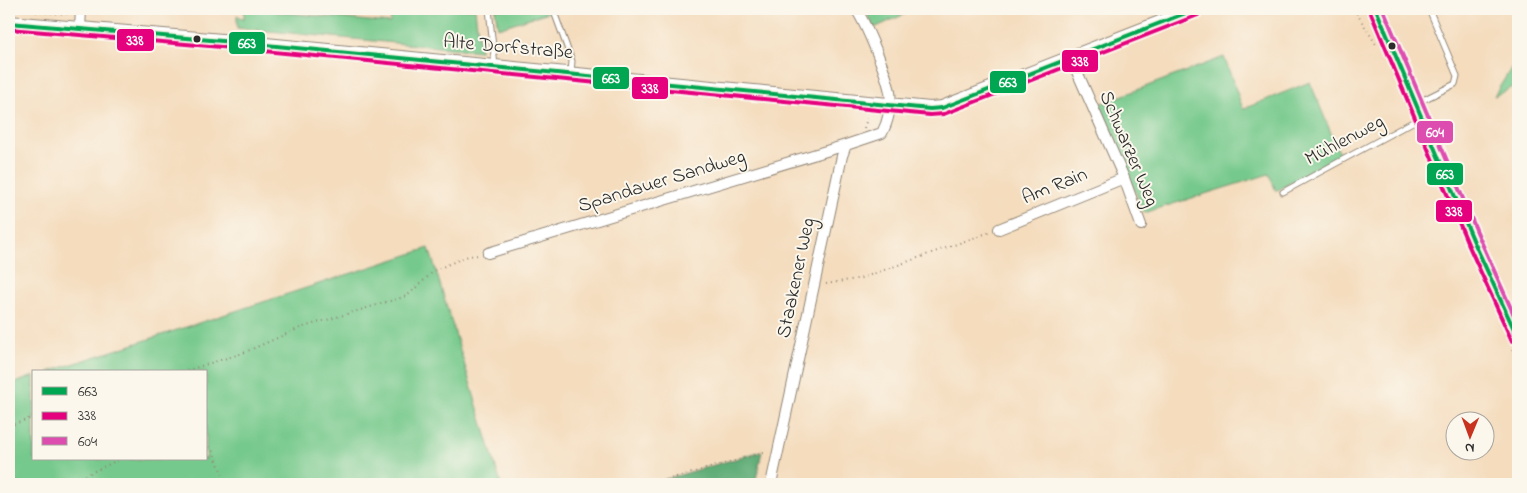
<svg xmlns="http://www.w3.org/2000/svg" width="1527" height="493" font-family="'Indie Flower',sans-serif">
	<rect width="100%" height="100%" fill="#fbf7ec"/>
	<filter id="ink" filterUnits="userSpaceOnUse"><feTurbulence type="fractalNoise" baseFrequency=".02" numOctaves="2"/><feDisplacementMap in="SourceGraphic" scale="10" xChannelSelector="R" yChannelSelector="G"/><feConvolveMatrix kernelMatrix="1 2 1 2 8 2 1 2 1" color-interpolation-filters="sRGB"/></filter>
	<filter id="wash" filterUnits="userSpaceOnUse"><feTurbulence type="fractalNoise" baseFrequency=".0096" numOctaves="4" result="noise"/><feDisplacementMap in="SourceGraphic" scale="20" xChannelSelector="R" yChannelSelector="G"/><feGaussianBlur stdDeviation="1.12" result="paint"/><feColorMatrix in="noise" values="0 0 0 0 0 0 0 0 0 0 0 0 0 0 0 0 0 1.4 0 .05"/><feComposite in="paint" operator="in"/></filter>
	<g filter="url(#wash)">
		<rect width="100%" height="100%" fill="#f4dcbd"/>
		<path fill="#76c98c" stroke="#507a5c" d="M244 9H277V12L390 23 392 9H475L480 51 237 28V15L244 20Z
			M495 9H558L498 28Z
			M865 9H916L874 28Z
			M1224 57 1243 109 1310 82 1340 155 1276 191 1269 174 1144 213 1100 104Z
			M1518 57V85L1494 96Z
			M429 248 501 484H9V385L34 376V459H206V372H48Z"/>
		<path fill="#60ad78" stroke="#466c52" d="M762 451 755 484H649Z"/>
	</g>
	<g filter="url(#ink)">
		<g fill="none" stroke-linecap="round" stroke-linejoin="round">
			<defs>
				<path id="service" d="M489 9 495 66
					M553 9 572 61 571 73
					M1417 103 1455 84 1457 76 1429 9
					M1283 192 1420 118"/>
				<path id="minor" d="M80 29 81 9
					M1071 58 1124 178 1141 225
					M999 229 1124 178
					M488 253 846 145
					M771 484 842 156 846 145 882 133C888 122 892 105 890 92 886 72 867 26 856 9"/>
				<path id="tertiary" d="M9 23 234 42 930 109 942 108 1196 9"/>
				<path id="secondary" d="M1376 9 1474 242 1518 338"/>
			</defs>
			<use href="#service" stroke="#908474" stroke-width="7"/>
			<use href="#minor" stroke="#908474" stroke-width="12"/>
			<use href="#tertiary" stroke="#908474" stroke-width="16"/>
			<use href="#secondary" stroke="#908474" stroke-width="17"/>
			<path stroke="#908474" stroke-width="2" stroke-dasharray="1 4" stroke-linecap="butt" d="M1354 9 1377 46
				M36 12 71 14
				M864 128 868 116
				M826 284 862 278 990 232
				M1512 349 1518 363
				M182 372 243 353 300 328 407 296 435 270 468 256 479 255
				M9 426 34 417
				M206 443 214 453 226 484
				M67 484 120 459
				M652 484 767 452"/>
			<use href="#service" stroke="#fff" stroke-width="5"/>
			<use href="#minor" stroke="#fff" stroke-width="10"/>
			<use href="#tertiary" stroke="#fff" stroke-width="14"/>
			<use href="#secondary" stroke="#fbe5cf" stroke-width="15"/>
			<defs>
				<path id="bus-1" d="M1376 9 1474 242 1518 338
					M9 23 234 42 930 109 942 108 1196 9"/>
				<path id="bus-2" d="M1370 11 1468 244 1512 341
					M9 29 233 48 930 115 944 114 1198 15"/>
				<path id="bus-3" d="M1383 9 1480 239 1518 324"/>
			</defs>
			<use href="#bus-1" stroke="#fbf7ec" stroke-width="8"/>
			<use href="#bus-2" stroke="#fbf7ec" stroke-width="8"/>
			<use href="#bus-3" stroke="#fbf7ec" stroke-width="8"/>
			<use href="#bus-1" stroke="#00a651" stroke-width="4"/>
			<use href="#bus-2" stroke="#e5007d" stroke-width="4"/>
			<use href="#bus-3" stroke="#dd4daf" stroke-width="4"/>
		</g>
	</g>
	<g fill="#2b2b2b" stroke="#fbf7ec" stroke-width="2">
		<circle cx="197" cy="39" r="4.5"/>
		<circle cx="1392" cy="46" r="4.5"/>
	</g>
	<g text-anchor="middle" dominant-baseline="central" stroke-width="4" stroke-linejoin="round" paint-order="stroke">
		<g font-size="20" fill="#2b2b2b" stroke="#fbf7ec">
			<text transform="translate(508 48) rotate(5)">Alte Dorfstraße</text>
			<text transform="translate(1345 141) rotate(-28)">Mühlenweg</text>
			<text transform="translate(1128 149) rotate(67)">Schwarzer Weg</text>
			<text transform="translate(662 182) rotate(-17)">Spandauer Sandweg</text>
			<text transform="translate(1055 187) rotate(-22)">Am Rain</text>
			<text transform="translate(797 278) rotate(-78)">Staakener Weg</text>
		</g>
	</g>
	<g stroke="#fbf7ec" stroke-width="2">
		<rect x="116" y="28" width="39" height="24" rx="5" fill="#e5007d"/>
		<rect x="228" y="31" width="38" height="24" rx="5" fill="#00a651"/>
		<rect x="1061" y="49" width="38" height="24" rx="5" fill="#e5007d"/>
		<rect x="592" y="66" width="38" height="24" rx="5" fill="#00a651"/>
		<rect x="989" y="70" width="38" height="24" rx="5" fill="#00a651"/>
		<rect x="631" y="76" width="38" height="24" rx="5" fill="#e5007d"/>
		<rect x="1416" y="120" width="38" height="24" rx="5" fill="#dd4daf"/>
		<rect x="1426" y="162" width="38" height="24" rx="5" fill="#00a651"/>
		<rect x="1435" y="199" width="38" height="24" rx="5" fill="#e5007d"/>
	</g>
	<g font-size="14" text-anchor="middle" font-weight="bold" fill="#fff">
		<text x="135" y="45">338</text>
		<text x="247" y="48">663</text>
		<text x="1080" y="66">338</text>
		<text x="611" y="83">663</text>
		<text x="1008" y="87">663</text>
		<text x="650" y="93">338</text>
		<text x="1435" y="137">604</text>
		<text x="1445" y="179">663</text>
		<text x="1454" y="216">338</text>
	</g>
	<rect width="1527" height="493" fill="none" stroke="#fbf7ec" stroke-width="30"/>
	<rect x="32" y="370" width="175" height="90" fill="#fbf7ec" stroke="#a8a59f"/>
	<rect x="42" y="387" width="25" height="8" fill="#00a651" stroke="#a8a59f"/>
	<text x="78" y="396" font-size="15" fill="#2b2b2b">663</text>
	<rect x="42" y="412" width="25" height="8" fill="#e5007d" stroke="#a8a59f"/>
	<text x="78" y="420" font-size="15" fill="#2b2b2b">338</text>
	<rect x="42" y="437" width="25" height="8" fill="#dd4daf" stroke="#a8a59f"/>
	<text x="78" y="446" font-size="15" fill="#2b2b2b">604</text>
	<g transform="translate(1470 436) rotate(181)"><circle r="24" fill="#fbf7ec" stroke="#a8a59f"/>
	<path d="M0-4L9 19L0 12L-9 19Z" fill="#c8321e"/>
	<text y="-8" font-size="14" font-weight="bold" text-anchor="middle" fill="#2b2b2b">N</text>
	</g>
</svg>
